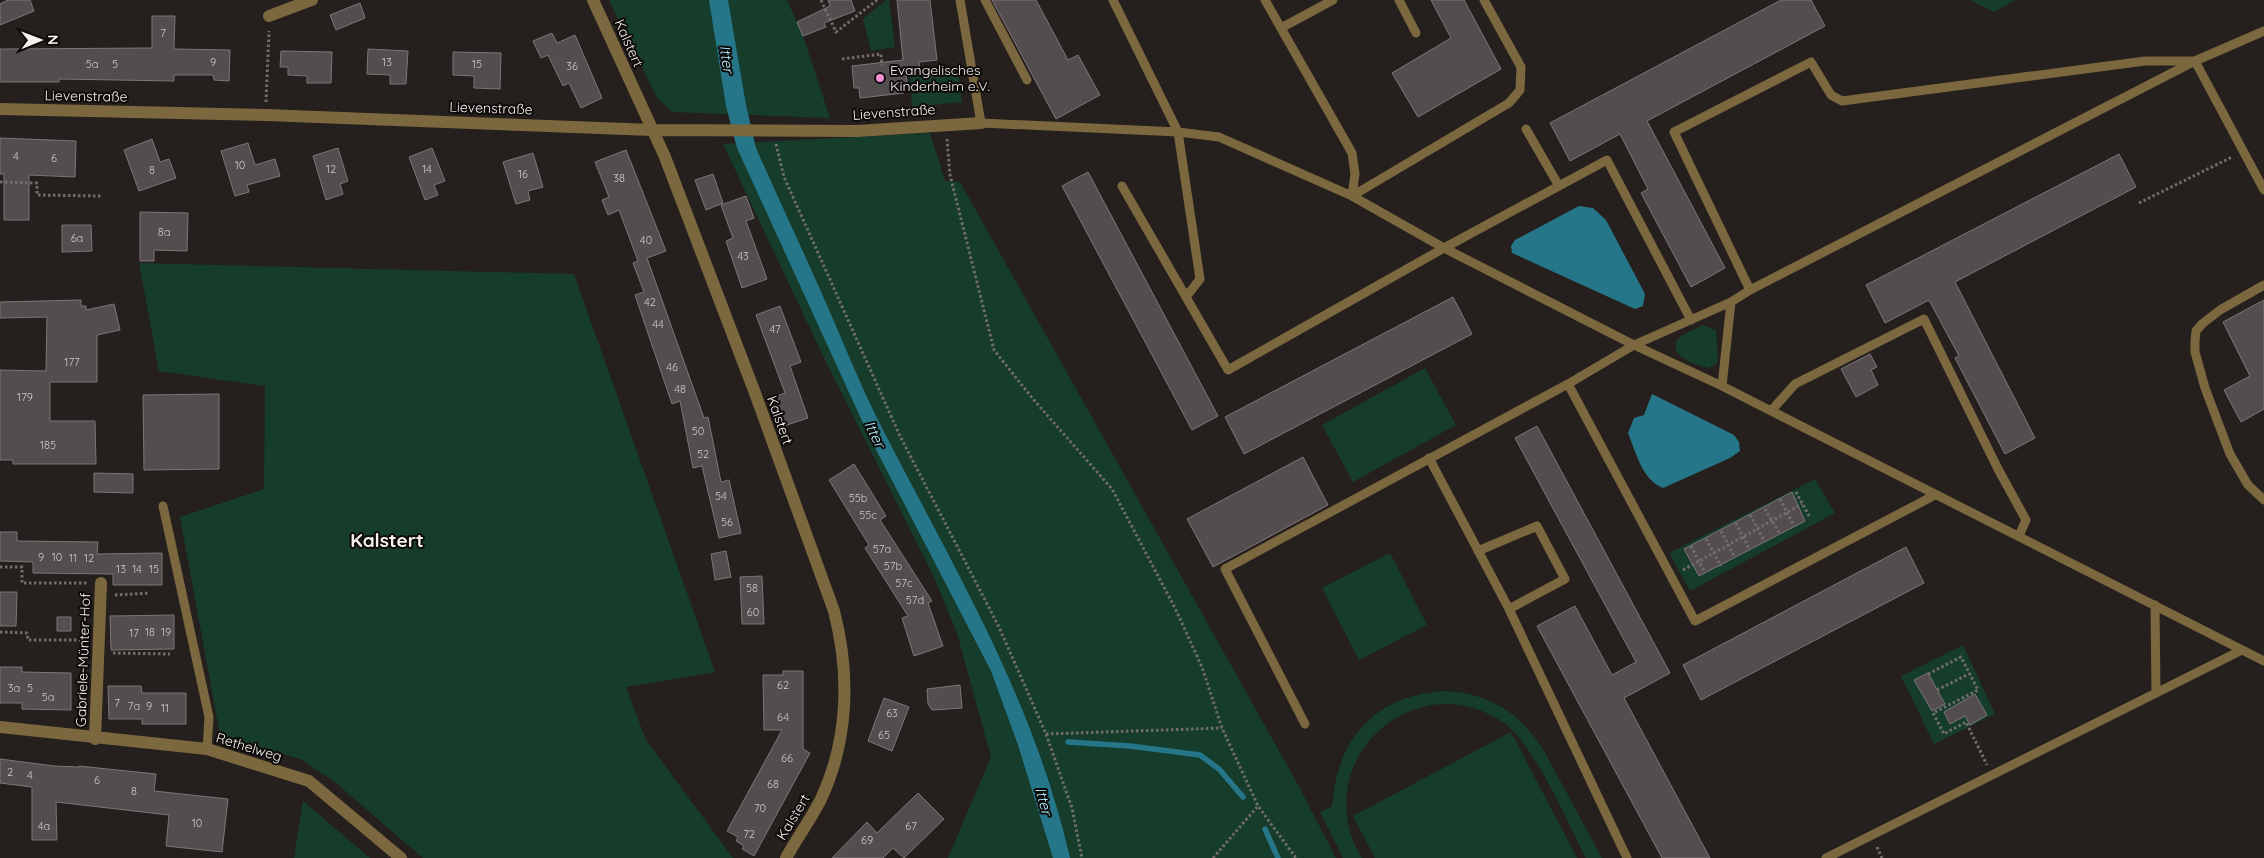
<svg xmlns="http://www.w3.org/2000/svg" width="2264" height="858" font-family="Quicksand,sans-serif">
	<rect width="100%" height="100%" fill="#25201d"/>
	<path fill="#163c2c" d="M609 0H787L803 36 830 118 672 112 657 98Z
		M886 0H889L895 47 871 51 863 19Z
		M1970 0H2016L1994 12Z
		M958 71 962 102 912 107 910 76Z
		M930 133 945 181 960 182 1296 781 1336 858H948L991 757 957 633 934 577 824 358 723 144Z
		M139 263 574 274 715 672 626 687 646 740 733 858H423L336 783 300 759 220 735 180 517 264 489 265 386 159 371Z
		M1703 325 1716 330 1718 362 1709 368C1700 367 1679 359 1676 350 1675 347 1676 344 1676 341L1681 336Z
		M1425 368 1456 425 1353 482 1322 425Z
		M1815 479 1835 513 1690 591 1669 553Z
		M1390 553 1427 625 1359 660 1322 588Z
		M1963 645 1995 714 1934 744 1901 676Z
		M1440 691C1485 691 1521 712 1544 751L1602 858H1586C1567 822 1534 742 1501 721 1421 668 1321 747 1352 838 1354 845 1359 852 1362 858H1343L1320 812 1332 806C1337 740 1372 698 1440 691Z
		M1511 732 1577 858H1375L1353 816Z
		M303 801 370 858H294Z"/>
	<path fill="#257689" d="M709 0H728L746 105 756 148C777 195 798 240 819 287 840 334 859 383 883 430 956 572 1034 700 1070 858H1053L1018 745 991 671 869 436 737 148 726 106Z
		M1579 206 1593 208 1606 220 1645 294 1643 306 1635 309 1512 253 1511 246 1515 240Z
		M1652 394 1734 435 1739 442 1740 451 1730 458 1663 488C1642 480 1636 452 1628 433L1634 418 1644 415Z"/>
	<g fill="none" stroke-linecap="round" stroke-linejoin="round">
		<path stroke="#257689" stroke-width="5.5" d="M1068 742 1130 746 1200 755 1219 769 1243 797
			M1265 829 1278 858"/>
	</g>
	<path fill="#544d50" stroke="#7d7679" d="M8 0H30L34 11 0 25V4Z
		M828 0H851L855 11 824 23 826 27 803 36 797 22 830 6Z
		M897 0H930L937 60 919 62 920 72 906 73 907 82 902 83 904 93 860 98 859 88H854L852 66 903 60Z
		M992 0H1036L1068 60 1078 55 1100 95 1056 119Z
		M1431 0H1464L1501 69 1418 117 1392 73 1451 38Z
		M1781 0H1811L1825 26 1647 121 1725 268 1691 287 1641 193 1648 189 1620 134 1570 161 1550 123Z
		M360 3 365 18 336 30 330 15Z
		M152 16H175L174 49 230 50 229 81 214 80 213 75H174V81L59 79V82H0V49L152 48Z
		M552 33 557 43 575 35 602 98 581 108 569 83 563 86 548 55 541 58 533 41Z
		M368 49 408 51 406 84H390V75L367 74Z
		M281 51 332 52 331 83H307V76L288 75V67H280Z
		M453 52 501 53 500 89 474 88V76L453 75Z
		M0 138 76 141 75 177 29 175V220H4V174H0Z
		M152 139 160 162 169 159 176 178 139 191 124 150Z
		M248 143 255 165 275 159 280 176 247 185 249 192 235 196 221 151Z
		M338 148 348 181 340 184 343 194 326 200 313 156Z
		M432 148 445 181 434 185 438 195 425 200 409 157Z
		M626 150 666 251 647 258 704 418 708 417 721 482 729 480 741 533 719 538 702 466 693 468 680 401 672 404 635 295 644 292 633 263 638 261 619 210 608 215 602 200 609 197 595 162Z
		M533 153 543 187 528 191 530 200 516 204 503 162Z
		M2119 154 2136 187 1955 282 2035 438 2005 454 1955 358 1959 356 1929 300 1885 323 1866 285Z
		M1088 172 1218 416 1192 430 1062 186Z
		M713 174 723 203 706 210 695 180Z
		M746 196 754 218 746 221 767 279 742 288 726 241 733 238 721 205Z
		M140 212 188 213 187 251 154 250V261H140Z
		M62 225H91L92 251 62 252Z
		M1453 297 1472 334 1244 454 1225 417Z
		M81 300V306H86V310L114 304 120 330 97 335V382H50V421H95L96 464H13V460H0V370L46 371 47 317 0 318V302Z
		M2264 300V409L2241 422 2224 390 2250 376 2223 322Z
		M780 306 801 362 790 366 808 418 784 426 774 397 785 393 756 315Z
		M1870 354 1877 367 1871 370 1878 385 1856 397 1841 369Z
		M219 394V469L144 470 143 395Z
		M1537 426 1670 673 1624 698 1710 858H1662L1537 626 1575 606 1612 675 1636 662 1515 438Z
		M1303 457 1328 505 1213 567 1187 519Z
		M854 464 886 516 880 520 932 601 928 603 943 646 914 656 902 618 908 616 865 548 869 545 829 480Z
		M94 473 133 474V493L94 492Z
		M1792 492 1805 521 1699 576 1684 549Z
		M0 532H17V541L98 542 97 554 162 553V585H113V574L33 573V562L0 561Z
		M1906 547 1924 583 1701 700 1683 665Z
		M726 551 731 577 715 580 711 554Z
		M762 576 764 624H742L740 577Z
		M0 592H17L16 626H0Z
		M174 615V649L111 650 110 616Z
		M57 617H71V631H57Z
		M0 667H22V672L71 673V710L22 709V703H0Z
		M783 671H803V749L810 753 754 856 742 849 744 846 736 841 738 837 727 831 782 730H764L763 675H783Z
		M1928 673 1945 704 1932 711 1914 680Z
		M960 685 962 708 932 710 928 704 927 689Z
		M108 686H141L142 693H186V724H142V719H109Z
		M1975 694 1987 715 1970 725 1965 716 1950 724 1944 712Z
		M884 698 909 707 892 751 868 741Z
		M0 759 54 766 79 767V766L156 774 154 791 228 799 222 852 166 846 169 815 56 802 57 840H32V787L0 783Z
		M918 793 944 819 904 858 893 848 883 858H832L867 822 877 833Z"/>
	<g fill="none" stroke-linecap="round" stroke-linejoin="round">
		<path stroke="#716d6a" stroke-width="3" stroke-dasharray="2.5 2.5" stroke-linecap="butt" d="M821 0 836 32 877 0
			M842 59 881 54 882 66
			M266 102 269 31
			M947 139 950 175 994 350 1033 399 1112 489 1175 608 1202 667 1222 728 1258 806 1296 858
			M776 144 784 177 900 436 999 627 1046 734 1072 808 1082 858
			M0 182 37 183V195L102 196
			M2139 203 2232 157
			M1796 492 1809 516
			M1780 499 1794 526
			M1765 509 1780 534
			M1750 515 1764 540
			M1736 523 1750 550
			M1721 531 1734 556
			M1706 539 1721 566
			M1691 546 1705 573
			M0 567H22V583H88
			M1683 570 1802 504
			M115 595 150 593
			M0 632 27 633 28 640H86
			M113 653 170 654
			M1928 674 1961 657 1978 690 1933 713 1944 734 1966 722 1987 765
			M1937 690 1969 674
			M1046 734 1222 728
			M1877 847 1882 858
			M1213 858 1258 806"/>
		<path stroke="#7c683f" stroke-width="9" d="M960 0 981 123 1178 132 1219 137 1352 196 1444 248 1634 345 1722 386 2264 661
			M985 0 1027 80
			M1113 0 1178 132 1200 279 1186 297 1122 186
			M1265 0 1352 153 1355 174 1352 196 1509 103 1520 90 1521 67 1484 0
			M1399 0 1416 33
			M1281 28 1333 0
			M1526 129 1559 186
			M2264 285 2220 310 2202 324 2196 331 2195 341V352L2205 388 2230 454 2248 485 2264 500
			M1750 290 1674 132 1811 62 1831 95 1842 101 2145 61H2195L2264 190
			M1186 297 1228 370 1444 248 1607 160 1691 320
			M1568 384 1695 621 1935 495
			M1722 386 1731 302
			M1771 411 1795 384 1924 319 1998 469 2026 520 2019 536
			M1429 458 1509 609 1627 858
			M163 506 209 717 207 749
			M1478 551 1537 526 1565 579 1509 609
			M2155 605 2156 693
			M1305 724 1225 569 1568 384 1634 345 1731 302 1750 290 2195 61 2264 31
			M1826 858 2242 650"/>
		<path stroke="#7c683f" stroke-width="12" d="M593 0 665 157 755 393 834 611C850 673 849 739 821 799 811 819 797 838 786 858
			M269 16 312 0
			M0 109 266 115 652 130 857 131 981 123
			M0 727 207 749 309 781 401 858
			M95 739 101 583"/>
	</g>
	<circle fill="#f391d5" stroke="#0d0a09" stroke-width="2" cx="880" cy="78" r="5"/>
	<g text-anchor="middle" dominant-baseline="central" stroke-width="4" stroke-linejoin="round" paint-order="stroke">
		<g font-size="11" fill="#cdc8c7">
			<text x="163" y="33">7</text>
			<text x="213" y="62">9</text>
			<text x="387" y="62">13</text>
			<text x="92" y="64">5a</text>
			<text x="115" y="64">5</text>
			<text x="477" y="64">15</text>
			<text x="572" y="66">36</text>
			<text x="16" y="156">4</text>
			<text x="54" y="158">6</text>
			<text x="240" y="165">10</text>
			<text x="331" y="169">12</text>
			<text x="427" y="169">14</text>
			<text x="152" y="170">8</text>
			<text x="523" y="174">16</text>
			<text x="619" y="178">38</text>
			<text x="164" y="232">8a</text>
			<text x="77" y="238">6a</text>
			<text x="646" y="240">40</text>
			<text x="743" y="256">43</text>
			<text x="650" y="302">42</text>
			<text x="658" y="324">44</text>
			<text x="775" y="329">47</text>
			<text x="72" y="362">177</text>
			<text x="672" y="367">46</text>
			<text x="680" y="389">48</text>
			<text x="25" y="397">179</text>
			<text x="698" y="431">50</text>
			<text x="48" y="445">185</text>
			<text x="703" y="454">52</text>
			<text x="721" y="496">54</text>
			<text x="858" y="498">55b</text>
			<text x="868" y="515">55c</text>
			<text x="727" y="522">56</text>
			<text x="882" y="549">57a</text>
			<text x="41" y="557">9</text>
			<text x="57" y="557">10</text>
			<text x="73" y="558">11</text>
			<text x="89" y="558">12</text>
			<text x="893" y="566">57b</text>
			<text x="121" y="569">13</text>
			<text x="137" y="569">14</text>
			<text x="154" y="569">15</text>
			<text x="904" y="583">57c</text>
			<text x="752" y="588">58</text>
			<text x="915" y="600">57d</text>
			<text x="753" y="612">60</text>
			<text x="150" y="632">18</text>
			<text x="166" y="632">19</text>
			<text x="134" y="633">17</text>
			<text x="783" y="685">62</text>
			<text x="14" y="688">3a</text>
			<text x="30" y="688">5</text>
			<text x="48" y="697">5a</text>
			<text x="117" y="703">7</text>
			<text x="134" y="706">7a</text>
			<text x="149" y="706">9</text>
			<text x="165" y="708">11</text>
			<text x="892" y="713">63</text>
			<text x="783" y="717">64</text>
			<text x="884" y="735">65</text>
			<text x="787" y="758">66</text>
			<text x="10" y="772">2</text>
			<text x="30" y="775">4</text>
			<text x="97" y="780">6</text>
			<text x="773" y="784">68</text>
			<text x="134" y="791">8</text>
			<text x="760" y="808">70</text>
			<text x="197" y="823">10</text>
			<text x="44" y="826">4a</text>
			<text x="911" y="826">67</text>
			<text x="749" y="834">72</text>
			<text x="867" y="840">69</text>
		</g>
		<g font-size="14" fill="#f5f1ef" stroke="#0d0a09">
			<text transform="translate(629 43) rotate(66)">Kalstert</text>
			<text transform="translate(86 96) rotate(1)">Lievenstraße</text>
			<text transform="translate(491 108) rotate(2)">Lievenstraße</text>
			<text transform="translate(894 112) rotate(-4)">Lievenstraße</text>
			<text transform="translate(780 420) rotate(70)">Kalstert</text>
			<text transform="translate(83 660) rotate(-88)">Gabriele-Münter-Hof</text>
			<text transform="translate(249 747) rotate(17)">Rethelweg</text>
			<text transform="translate(793 817) rotate(-59)">Kalstert</text>
		</g>
		<g font-size="14" fill="#f5f1ef" stroke="#0d0a09" text-anchor="start">
			<text x="890" y="70">Evangelisches<tspan x="890" dy="16">Kinderheim e.V.</tspan></text>
		</g>
		<g font-size="15" font-style="italic" fill="#adebfd" stroke="#0d0a09">
			<text transform="translate(727 59) rotate(81)">Itter</text>
			<text transform="translate(875 434) rotate(64)">Itter</text>
			<text transform="translate(1044 801) rotate(75)">Itter</text>
		</g>
		<g font-size="19" font-weight="bold" fill="#f5f1ef" stroke="#0d0a09">
			<text x="387" y="540">Kalstert</text>
		</g>
	</g>
	<g transform="translate(40 40) rotate(89)" stroke="#0d0a09" stroke-width="4" paint-order="stroke">
	<path d="M0-4L9 19L0 12L-9 19Z" fill="#f5f1ef"/>
	<text y="-8" font-size="14" font-weight="bold" text-anchor="middle" fill="#f5f1ef">N</text>
	</g>
</svg>
